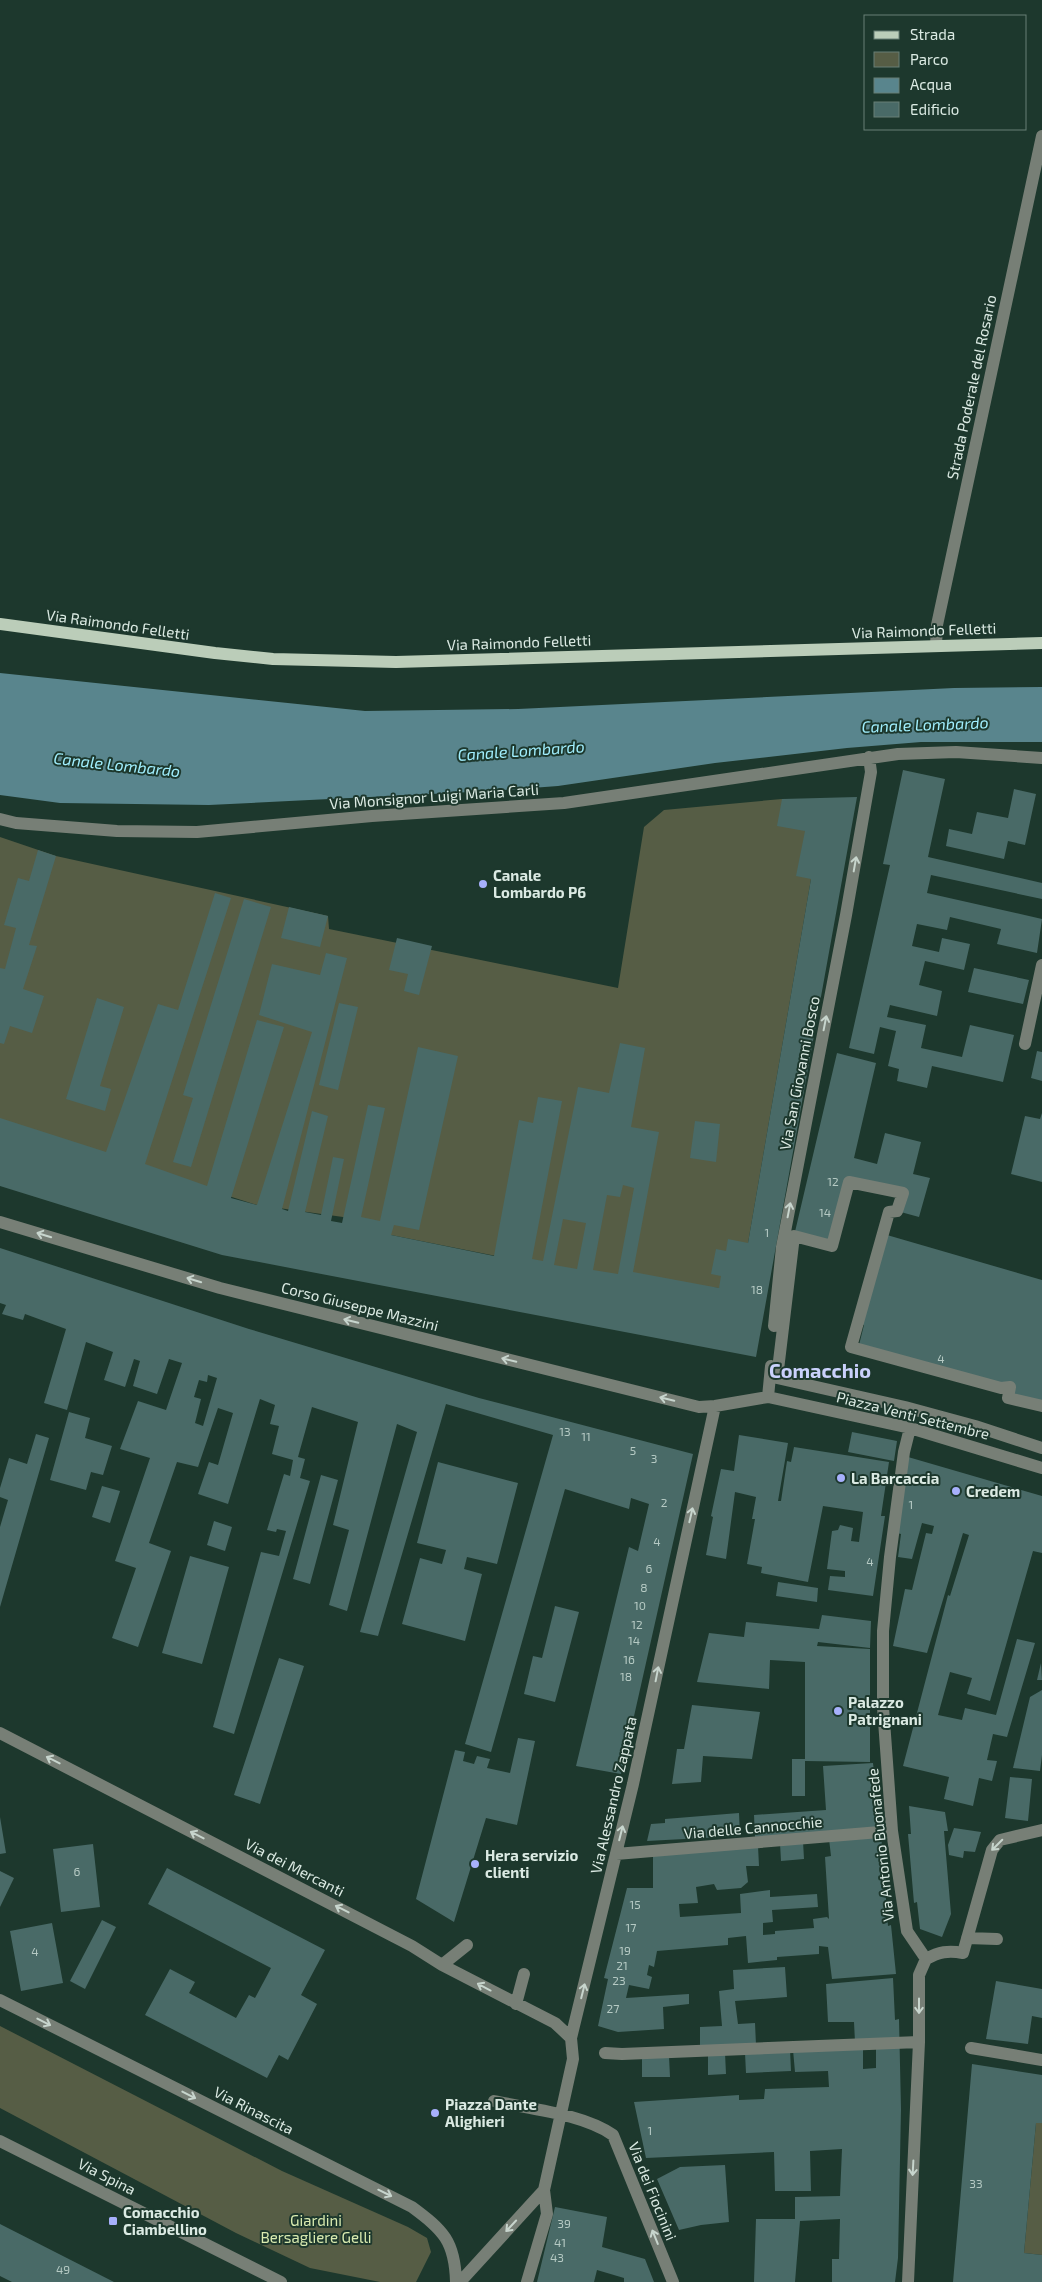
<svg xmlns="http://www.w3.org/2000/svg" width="1042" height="2282" font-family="'Exo 2',sans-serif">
	<rect width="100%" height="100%" fill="#1d382d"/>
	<path fill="#565d45" d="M782 799 805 831 811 879 748 1243 719 1288 626 1282 391 1235 343 1217 257 1205 57 1141 0 1126V837L56 856 328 916 329 929 618 988 644 827 664 810Z
		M0 2026 282 2171 408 2227 427 2238 431 2252 416 2282H380L310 2268 236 2233 0 2108Z
		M1036 2123H1042V2255L1024 2253Z"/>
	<path fill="#59858d" d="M0 673 365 711 518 709 954 688 1042 687V742H921L847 748 715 763 558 786 491 791 209 805 60 803 0 795Z"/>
	<path fill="#496a67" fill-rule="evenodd" d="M903 770 945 779 928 857 1042 883V899L931 875 927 893 1042 919 1037 953 997 944 1001 929 950 917 947 930 917 924 912 946 939 952 942 938 970 944 964 970 925 961 919 985 942 991 937 1016 890 1005 887 1017 926 1025 921 1048 962 1057 970 1025 1014 1035 1003 1082 932 1066 927 1088 897 1081 899 1069 888 1066 896 1031 880 1027 874 1054 849 1048 890 865 883 864Z
		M1014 789 1036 794 1025 845 1008 841 1004 859 946 846 949 829 972 834 977 812 1008 818Z
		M857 797 756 1357 222 1255 0 1186V1118L106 1152 158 1004 178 1010 215 893 231 898 145 1164 207 1186 257 1020 284 1027 231 1198 257 1205 312 1032 259 1015 272 964 320 975 326 953 347 958 282 1209 288 1211 312 1111 328 1116 305 1212 321 1215 333 1157 344 1159 331 1221 342 1223 368 1105 385 1108 361 1217 380 1221 418 1047 458 1056 419 1230 394 1225 391 1235 494 1256 519 1120 533 1123 538 1097 562 1101 532 1259 543 1261 578 1087 609 1093 620 1043 645 1048 631 1127 659 1132 633 1272 719 1288 721 1276 711 1274 716 1249 726 1251 728 1239 748 1243 811 879 796 876 805 831 777 826 782 799ZM623 1185 634 1188 618 1274 593 1270 607 1195 620 1197ZM563 1219 586 1223 577 1269 554 1265Z
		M38 850 56 856 29 945 37 946 23 989 44 996 32 1033 10 1026 4 1044 0 1043V968L5 969 16 928 4 925 18 878 29 881Z
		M244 899 271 907 191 1167 173 1162 193 1098 183 1095Z
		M289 907 328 916 320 947 281 938Z
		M397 938 432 946 419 995 404 991 408 974 389 970Z
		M974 968 1029 980 1023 1004 968 992Z
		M97 998 124 1007 100 1086 111 1089 105 1111 66 1099Z
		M339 1003 358 1007 338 1090 319 1085Z
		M1037 1051 1042 1052V1081L1031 1078Z
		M837 1053 876 1063 854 1158 877 1164 885 1133 921 1142 913 1174 930 1178 919 1217 897 1211 903 1193 849 1182 832 1246 794 1236Z
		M1042 1113V1182L1011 1174 1025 1116 1040 1119Z
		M695 1121 720 1124 716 1162 690 1158Z
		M887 1235 1042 1280V1406L1008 1398 1010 1387 859 1345 864 1325 858 1323Z
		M0 1248 249 1329 479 1398 693 1454 621 1774 576 1766 629 1547 638 1551 649 1504 631 1498 629 1509 565 1489 491 1752 465 1744 553 1435 446 1404 378 1636 360 1632 417 1432 397 1424 347 1611 329 1605 349 1530 333 1525 358 1422 312 1407 298 1457 305 1459 300 1478 310 1481 234 1734 213 1727 261 1552 279 1556 286 1531 277 1529 276 1532 267 1530 284 1474 290 1476 293 1460 272 1454 279 1426 270 1424 275 1405 260 1399 228 1504 198 1494 209 1462 218 1465 233 1413 218 1408 198 1467 177 1462 149 1543 171 1551 138 1647 112 1638 136 1568 115 1561 150 1458 120 1449 138 1401 166 1410 182 1363 169 1359 157 1394 133 1386 140 1361 134 1359 125 1387 104 1380 113 1352 86 1342 67 1410 44 1403 66 1329 25 1314 23 1320 2 1314 6 1305 0 1303ZM208 1375 217 1378 203 1426 195 1423 201 1399 194 1397 199 1380 207 1382Z
		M69 1412 90 1418 85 1438 112 1446 103 1475 91 1472 86 1490 50 1480Z
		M852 1432 897 1441 894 1461 848 1452Z
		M36 1434 49 1438 0 1607V1527L8 1500 0 1497V1488L9 1458 27 1464Z
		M739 1435 788 1443 778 1501H781L787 1461 791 1462 794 1447 889 1462 881 1516H885L873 1596 828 1590 830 1576 845 1577V1571L827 1569 832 1531 838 1530 840 1525 853 1528 851 1541 859 1542 863 1512 823 1506 808 1582 761 1573 762 1567 747 1564 755 1519H752L756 1497 735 1492 726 1559 706 1555 713 1517 711 1516 721 1469 734 1471Z
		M908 1457 1042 1496V1553L1033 1551 990 1701 967 1694 972 1678 950 1672 938 1715 962 1720 965 1708 996 1715 1017 1639 1035 1643 1007 1737 993 1734 987 1760 997 1761 992 1781 979 1778 973 1806 944 1799 949 1777 903 1766 948 1595 950 1596 969 1535 963 1533 927 1653 893 1646 905 1589 912 1590 926 1533 932 1534 934 1526 922 1523 912 1559 898 1557 901 1534 897 1533Z
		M438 1462 518 1483 497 1564 467 1557 464 1569 482 1574 465 1641 402 1624 420 1558 442 1564 446 1550 417 1543Z
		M321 1475 338 1480 310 1584 293 1579Z
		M102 1486 120 1491 110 1523 92 1517Z
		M214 1521 232 1527 225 1551 207 1545Z
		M190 1556 229 1567 202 1664 162 1653Z
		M778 1582 818 1588 817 1602 776 1596Z
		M555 1606 579 1612 555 1702 524 1694 533 1656 542 1658Z
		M822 1615 871 1621 870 1648 818 1642 817 1646 870 1649V1762L805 1761V1796H792V1759H805V1662L770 1660 769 1689 697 1682 709 1633 744 1637 746 1622 819 1629Z
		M279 1658 304 1666 260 1804 234 1795Z
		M1041 1663 1042 1680H1037Z
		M1042 1690V1755L1040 1771 1013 1768 1030 1697Z
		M692 1705 760 1712 752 1759 703 1756 701 1782 672 1784 677 1749H684Z
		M518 1738 535 1741 517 1825 486 1818 454 1922 416 1899 455 1750 465 1752 463 1761 474 1764 477 1756 490 1759 487 1768 510 1773Z
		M873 1763 880 1828 755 1837 754 1815 826 1810 823 1766Z
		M1010 1777 1032 1779 1028 1821 1005 1818Z
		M909 1806 945 1812 948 1831H944L951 1914 942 1937 920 1929 917 1902 914 1903 908 1834H911Z
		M739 1813 740 1836 647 1841 651 1824 665 1823V1819Z
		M0 1817 6 1853 0 1854Z
		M954 1828 981 1832 975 1852 964 1851 963 1858 949 1855 948 1845Z
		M881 1833 888 1926 891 1925 896 1974 832 1979 828 1947 819 1946V1954L777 1957V1960L748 1963 746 1936 728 1938V1945L657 1951 654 1967 649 1965 647 1975 652 1977 649 1989 629 1985 626 1998 689 1994V2004L663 2007 664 2029 618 2032 598 2026 608 1979 604 1978 627 1888H653V1855L758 1846 759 1866H746L748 1882 741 1888 717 1890 714 1884 696 1887 698 1903 679 1904 680 1917 741 1913 740 1894 770 1890V1897L817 1894 818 1907 772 1910 773 1922 763 1923V1935L775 1934V1931L814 1928 813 1919 827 1917 829 1919 825 1857 831 1856 829 1839Z
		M803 1841 804 1859 781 1861 780 1843Z
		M93 1844 100 1907 61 1912 53 1849Z
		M167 1868 325 1950 301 1995 317 2004 288 2060 279 2055 267 2078 145 2015 170 1969 195 1982 189 1993 236 2018 249 1995 255 1998 271 1968 148 1904Z
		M0 1871 14 1878 0 1907Z
		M102 1920 116 1927 85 1989 70 1981Z
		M52 1923 63 1983 21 1991 10 1931Z
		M785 1967 787 1997 735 2001 738 2024 755 2023 756 2045 700 2048V2027L722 2026 719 1991 734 1989 733 1970Z
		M893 1978 895 2020 899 2019 901 2109 898 2258 895 2282H832V2259H839L840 2219 800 2221 795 2282H754L756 2219H795V2197L840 2196 842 2149 810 2151 811 2191H775L774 2152 646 2158 634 2102 739 2095V2100L764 2099 765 2089 829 2087 828 2071 795 2072 793 2050 863 2047V2069L876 2068V2041L855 2042 854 2022H828L826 1984Z
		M996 1981 1042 1989V2018L1032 2016 1028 2044 986 2039Z
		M790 2049 791 2071 746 2073 745 2053Z
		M725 2053 726 2074 708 2075V2054Z
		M642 2056H669L670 2077H642Z
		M972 2064 1042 2075V2123H1036L1024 2253 1042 2255V2282H953Z
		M725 2165 729 2222 701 2225 679 2230 657 2179 680 2167Z
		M555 2207 607 2217 602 2247 645 2259 654 2282H624V2278L597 2270 594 2282H537Z
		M0 2224 114 2282H12L0 2276Z"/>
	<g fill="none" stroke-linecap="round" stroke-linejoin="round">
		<path stroke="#777f76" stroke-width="12" d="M936 646 937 625 1042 136
			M0 819 16 823 117 831 197 832 372 816 564 803 898 754 956 752 1042 758
			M1025 1044 1042 965
			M0 1222 220 1288 699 1407 715 1406 768 1397 910 1428 1042 1468
			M774 1326 782 1247 846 915 871 772 869 757
			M768 1397 771 1366
			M1042 1406 1008 1398 1010 1387 1001 1388 851 1347 889 1212 897 1211 903 1193 849 1182 832 1246 794 1236 777 1378 905 1407 975 1426 1042 1448
			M910 1428 904 1452 890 1557 883 1631V1707L892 1831 907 1931 926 1959
			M0 1733 412 1946 442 1965 555 2023 571 2038
			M616 1854 892 1831
			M967 1938 997 1939
			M926 1959C939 1952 948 1950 963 1953L992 1850 1000 1840 1042 1830
			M442 1965 467 1945
			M0 2000 412 2207C443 2230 455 2241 456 2282
			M516 2004 524 1974
			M971 2048 1042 2060
			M605 2053 622 2054 919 2042
			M494 2101C530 2109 583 2114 613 2135L673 2282
			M0 2141 281 2282
			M460 2282 544 2190
			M527 2282 547 2214 544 2190 573 2059 571 2038 633 1784 715 1406
			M908 2282 919 2042V1975L926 1959"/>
		<path stroke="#bbcdb9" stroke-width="12" d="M0 624 215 653 273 659 396 662 1042 643"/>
	</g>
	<defs><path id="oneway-shaft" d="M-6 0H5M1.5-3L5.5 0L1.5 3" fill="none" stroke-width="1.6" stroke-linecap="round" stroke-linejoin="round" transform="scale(1.25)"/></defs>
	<g stroke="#c7d5cd">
		<use href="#oneway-shaft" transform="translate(855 864) rotate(-80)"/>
		<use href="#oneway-shaft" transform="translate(825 1023) rotate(-79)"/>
		<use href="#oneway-shaft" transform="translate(789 1210) rotate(-79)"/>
		<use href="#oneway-shaft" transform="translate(44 1235) rotate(-163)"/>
		<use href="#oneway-shaft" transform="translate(194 1280) rotate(-163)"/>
		<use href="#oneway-shaft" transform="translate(351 1321) rotate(-166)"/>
		<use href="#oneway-shaft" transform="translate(509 1360) rotate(-166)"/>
		<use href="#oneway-shaft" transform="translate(667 1399) rotate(-166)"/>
		<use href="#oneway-shaft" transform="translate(691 1515) rotate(-77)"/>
		<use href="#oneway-shaft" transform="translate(657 1674) rotate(-79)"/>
		<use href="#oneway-shaft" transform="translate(53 1760) rotate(-153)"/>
		<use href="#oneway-shaft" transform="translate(621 1833) rotate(-76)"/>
		<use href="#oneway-shaft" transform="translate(197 1835) rotate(-153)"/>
		<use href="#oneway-shaft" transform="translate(997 1845) rotate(135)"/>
		<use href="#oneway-shaft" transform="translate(342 1909) rotate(-153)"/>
		<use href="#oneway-shaft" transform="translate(484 1987) rotate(-152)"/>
		<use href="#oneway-shaft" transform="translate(583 1991) rotate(-76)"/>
		<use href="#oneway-shaft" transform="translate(919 2006) rotate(90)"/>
		<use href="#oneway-shaft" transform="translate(44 2022) rotate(27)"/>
		<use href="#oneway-shaft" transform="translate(189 2095) rotate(27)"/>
		<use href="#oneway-shaft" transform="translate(913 2168) rotate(93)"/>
		<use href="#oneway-shaft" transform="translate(385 2193) rotate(26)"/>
		<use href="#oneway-shaft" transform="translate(511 2226) rotate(133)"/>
		<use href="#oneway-shaft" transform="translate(655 2237) rotate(-112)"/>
	</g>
	<g fill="#a7b0fc" stroke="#1d382d" stroke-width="2">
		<circle cx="483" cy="884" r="5"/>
		<circle cx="841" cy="1478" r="5"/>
		<circle cx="956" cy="1491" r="5"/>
		<circle cx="838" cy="1711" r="5"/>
		<circle cx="475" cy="1864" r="5"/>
		<circle cx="435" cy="2113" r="5"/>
		<rect x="108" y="2216" width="10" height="10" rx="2.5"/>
	</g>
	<g text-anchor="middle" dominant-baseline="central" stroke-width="4" stroke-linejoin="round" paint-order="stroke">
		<g font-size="12" fill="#b6cac4">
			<text x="833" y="1181">12</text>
			<text x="825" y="1212">14</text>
			<text x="767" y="1232">1</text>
			<text x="757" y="1289">18</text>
			<text x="941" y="1358">4</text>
			<text x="565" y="1431">13</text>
			<text x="586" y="1436">11</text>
			<text x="633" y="1450">5</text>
			<text x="654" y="1458">3</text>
			<text x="664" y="1502">2</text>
			<text x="911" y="1504">1</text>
			<text x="657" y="1541">4</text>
			<text x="870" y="1561">4</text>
			<text x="649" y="1568">6</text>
			<text x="644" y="1587">8</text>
			<text x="640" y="1605">10</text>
			<text x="637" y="1624">12</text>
			<text x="634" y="1640">14</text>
			<text x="629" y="1659">16</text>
			<text x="626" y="1676">18</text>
			<text x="77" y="1871">6</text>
			<text x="635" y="1904">15</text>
			<text x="631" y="1927">17</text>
			<text x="625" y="1950">19</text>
			<text x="35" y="1951">4</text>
			<text x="622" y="1965">21</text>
			<text x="619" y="1980">23</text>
			<text x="613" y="2008">27</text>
			<text x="650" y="2130">1</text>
			<text x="976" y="2183">33</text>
			<text x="564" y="2223">39</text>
			<text x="560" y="2242">41</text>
			<text x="557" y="2257">43</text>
			<text x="63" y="2269">49</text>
		</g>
		<g font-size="15" fill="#dbeae3" stroke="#1d382d">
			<text transform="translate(971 387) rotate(-78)">Strada Poderale del Rosario</text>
			<text transform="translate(118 624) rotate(8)">Via Raimondo Felletti</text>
			<text transform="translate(924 630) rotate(-2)">Via Raimondo Felletti</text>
			<text transform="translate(519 642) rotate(-2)">Via Raimondo Felletti</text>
			<text transform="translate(434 796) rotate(-4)">Via Monsignor Luigi Maria Carli</text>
			<text transform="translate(799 1073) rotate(-79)">Via San Giovanni Bosco</text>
			<text transform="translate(360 1306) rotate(14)">Corso Giuseppe Mazzini</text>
			<text transform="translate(913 1415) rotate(14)">Piazza Venti Settembre</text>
			<text transform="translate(613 1795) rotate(-77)">Via Alessandro Zappata</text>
			<text transform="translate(753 1827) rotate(-5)">Via delle Cannocchie</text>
			<text transform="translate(880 1845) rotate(-96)">Via Antonio Buonafede</text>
			<text transform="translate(295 1867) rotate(27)">Via dei Mercanti</text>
			<text transform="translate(254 2110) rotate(27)">Via Rinascita</text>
			<text transform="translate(107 2176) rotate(27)">Via Spina</text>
			<text transform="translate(653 2191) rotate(68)">Via dei Fiocinini</text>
		</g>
		<g font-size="15" font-weight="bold" fill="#dbeae3" stroke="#1d382d" text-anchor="start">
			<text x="493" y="875">Canale<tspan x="493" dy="17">Lombardo P6</tspan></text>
			<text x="851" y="1478">La Barcaccia</text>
			<text x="966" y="1491">Credem</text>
			<text x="848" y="1702">Palazzo<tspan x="848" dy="17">Patrignani</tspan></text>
			<text x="485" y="1855">Hera servizio<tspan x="485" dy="17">clienti</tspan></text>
			<text x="445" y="2104">Piazza Dante<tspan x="445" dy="17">Alighieri</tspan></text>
			<text x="123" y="2212">Comacchio<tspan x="123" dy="17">Ciambellino</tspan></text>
		</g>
		<g font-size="15" fill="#daebb0" stroke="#1d382d">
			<text x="316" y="2220">Giardini<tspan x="316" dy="17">Bersagliere Gelli</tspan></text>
		</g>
		<g font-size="16" font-style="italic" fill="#a1effe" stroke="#1d382d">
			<text transform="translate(925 724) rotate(-2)">Canale Lombardo</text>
			<text transform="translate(521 750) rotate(-4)">Canale Lombardo</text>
			<text transform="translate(117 764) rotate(6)">Canale Lombardo</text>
		</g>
		<g font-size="20" font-weight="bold" fill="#cad1fc" stroke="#1d382d">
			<text x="820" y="1370">Comacchio</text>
		</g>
	</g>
	<rect x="864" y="15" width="162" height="115" fill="#1d382d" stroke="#697f76"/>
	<rect x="874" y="31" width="25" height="8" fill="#bbcdb9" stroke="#697f76"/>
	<text x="910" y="40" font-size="15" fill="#dbeae3">Strada</text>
	<rect x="874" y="52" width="25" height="15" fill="#565d45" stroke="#697f76"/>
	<text x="910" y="65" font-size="15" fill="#dbeae3">Parco</text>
	<rect x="874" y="78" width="25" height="15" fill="#59858d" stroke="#697f76"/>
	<text x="910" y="90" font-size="15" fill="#dbeae3">Acqua</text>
	<rect x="874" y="102" width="25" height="15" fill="#496a67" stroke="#697f76"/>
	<text x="910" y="115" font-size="15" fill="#dbeae3">Edificio</text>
</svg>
